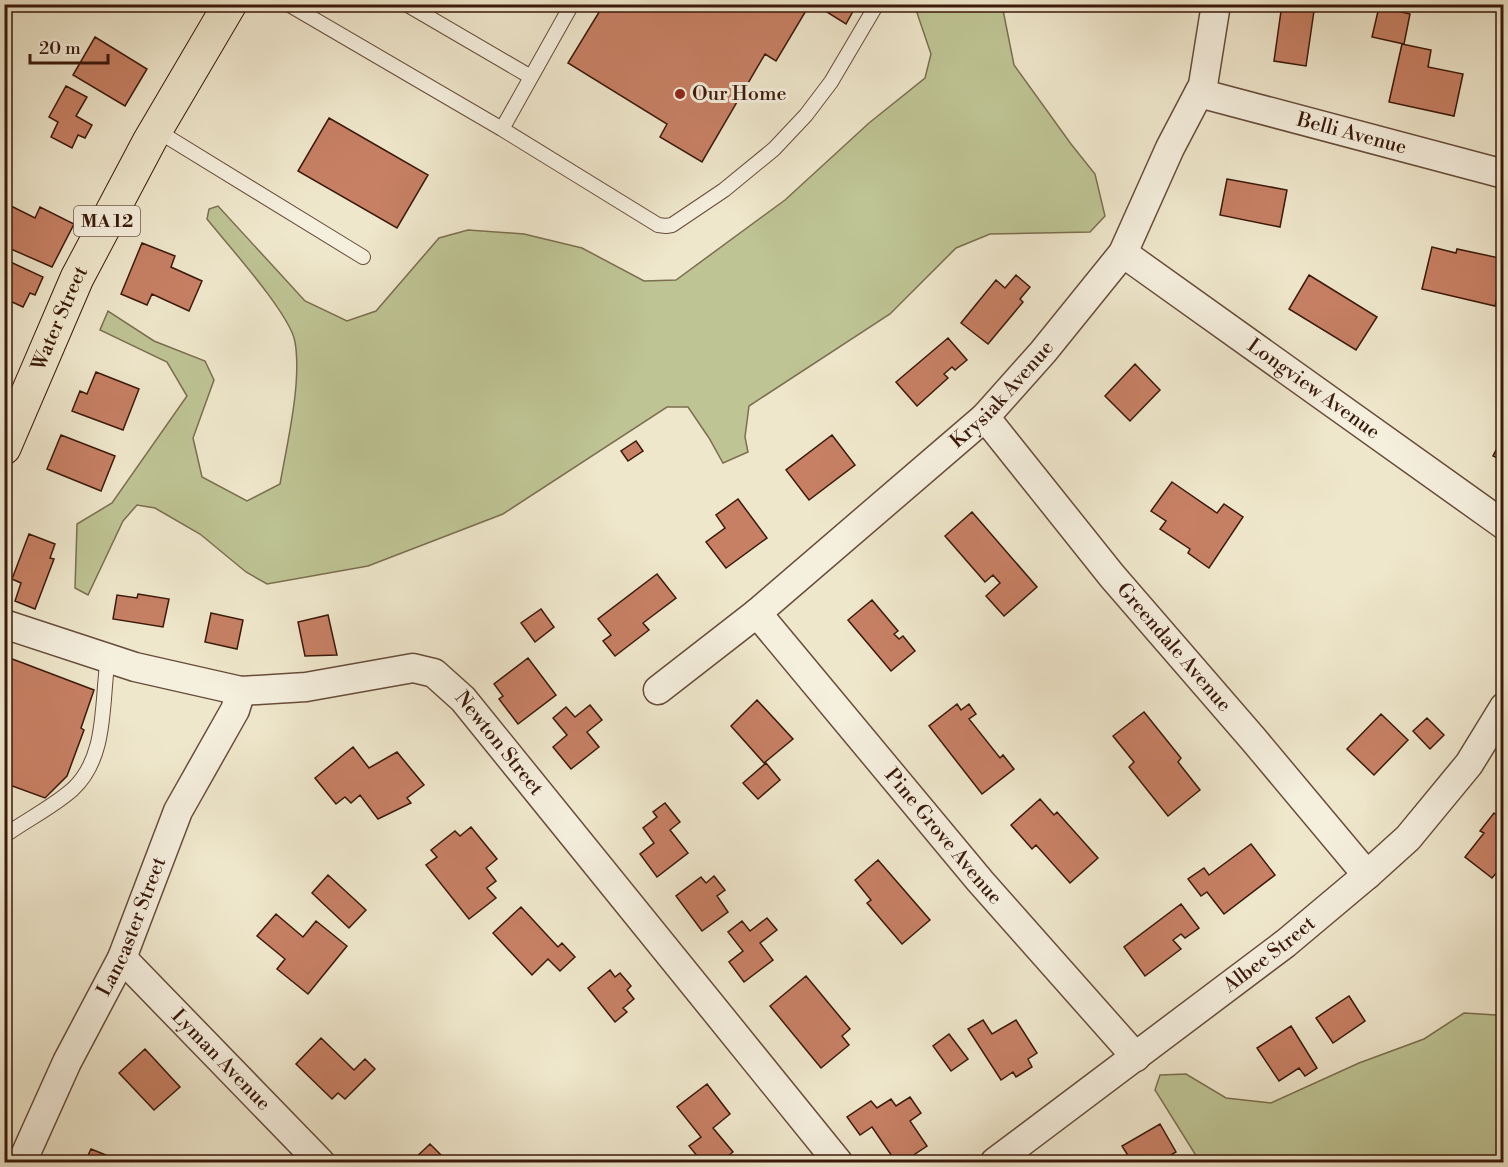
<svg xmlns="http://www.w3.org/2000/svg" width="1508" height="1167" font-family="'Libre Bodoni',serif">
	<rect width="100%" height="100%" fill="#efe7cc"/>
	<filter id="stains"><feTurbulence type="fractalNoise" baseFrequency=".00333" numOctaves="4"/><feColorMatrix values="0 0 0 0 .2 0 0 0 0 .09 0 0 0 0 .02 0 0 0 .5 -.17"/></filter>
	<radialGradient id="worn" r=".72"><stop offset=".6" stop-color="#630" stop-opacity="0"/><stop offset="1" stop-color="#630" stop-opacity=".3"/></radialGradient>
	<path fill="#bec494" stroke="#7c6e4f" stroke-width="1.5" d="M914 4 1002 5 1014 65 1071 144 1095 174 1105 216 1090 232 990 234 956 248 890 314 749 406 745 437 748 452 723 463 709 438 688 407H667L503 514 368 566 267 584 246 572 200 534 155 508 137 505 123 521 88 595 75 588 77 524 112 503 187 396 167 362 100 330 108 311 154 341 205 361 214 380 193 438 202 477 247 501 280 484C287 444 302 382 295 342 291 315 227 244 207 219L209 209 218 206 305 301 347 321 376 311 439 238 468 230 524 234 582 248 644 281 676 280 785 200 869 123 925 78 931 54Z
		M1464 1013 1496 1015 1503 1023V1162H1200L1155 1090 1160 1075 1186 1074 1226 1098 1271 1103 1359 1063 1424 1039Z"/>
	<path fill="#c78064" stroke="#3b190a" stroke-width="1.5" d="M604 4H810L776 61 765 54 702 162 660 137 667 124 568 63Z
		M814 4H857L846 24Z
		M1282 4H1315L1306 66 1274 61Z
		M1379 7 1410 14 1404 44 1372 37Z
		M95 37 147 69 125 106 73 75Z
		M1402 44 1431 50 1428 67 1463 74 1454 116 1389 102Z
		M66 86 87 97 76 116 92 125 85 138 78 135 72 148 51 137 58 122 49 117Z
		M329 118 428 175 397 228 298 171Z
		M1227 179 1287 190 1280 227 1220 215Z
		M11 206 35 218 40 207 74 224 52 267 4 246V219Z
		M142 243 175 256 171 267 202 281 189 311 152 294 147 305 121 294Z
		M1432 247 1456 253 1457 249 1504 259V268L1495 306 1422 289Z
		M4 259 43 277 35 295 30 293 23 307 10 301 7 307 4 306Z
		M1016 275 1030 287 1020 299 1023 302 988 344 961 323 996 280 1005 288Z
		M1309 275 1377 317 1356 350 1289 309Z
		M948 338 967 360 955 370 952 367 944 374 948 378 917 406 896 382Z
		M1135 364 1160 390 1130 421 1105 396Z
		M96 372 139 389 123 430 72 411 80 391 87 394Z
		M61 435 115 456 101 491 47 469Z
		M832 435 855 465 809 500 786 470Z
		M1504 435V461L1493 456Z
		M636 441 643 451 628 461 621 451Z
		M1172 482 1217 513 1224 504 1243 517 1209 568 1188 553 1190 549 1160 529 1166 521 1151 511Z
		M738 499 767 538 726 568 706 542 725 528 716 515Z
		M972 512 1037 587 1004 616 986 596 1000 583 993 575 985 582 945 536Z
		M29 534 55 544 50 558 54 559 35 609 15 601 21 583 12 579Z
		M657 574 676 598 643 623 649 630 615 656 603 641 611 635 598 619Z
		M138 594 169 599 163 627 113 619 117 595 137 598Z
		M872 600 898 631 894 634 899 639 903 636 915 651 891 671 848 620Z
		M541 609 554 627 535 642 521 623Z
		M211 613 243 620 237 649 205 642Z
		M328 615 337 655 305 656 298 622Z
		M7 657 94 690 81 728 84 730 67 776 45 798 4 783V664Z
		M528 658 556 695 518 724 499 699 503 696 494 684Z
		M757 700 793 739 764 763 731 726Z
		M957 704 961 710 969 704 976 714 969 719 1000 758 1003 755 1014 769 982 794 929 726Z
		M590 705 602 720 587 732 599 747 571 769 553 747 567 735 553 718 566 707 575 717Z
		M1144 712 1181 758 1178 762 1200 790 1168 816 1129 767 1134 762 1113 736Z
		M1381 714 1408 740 1374 775 1347 749Z
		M1427 718 1444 735 1430 749 1413 731Z
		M353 747 369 768 397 752 424 785 407 798 411 803 378 819 360 795 351 803 345 797 336 804 315 778Z
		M766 763 780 780 758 799 743 783Z
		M1040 799 1054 815 1057 812 1098 858 1070 883 1036 845 1032 849 1011 825Z
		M665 803 680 822 670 830 688 853 657 877 640 854 654 843 643 828 657 817 653 812Z
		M1494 813 1504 820V864L1492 878 1465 857 1484 833 1480 831Z
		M471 827 497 859 486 868 496 881 487 888 496 898 469 919 426 865 437 857 431 850 455 831 460 836Z
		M1251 844 1275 875 1224 914 1207 892 1201 896 1188 879 1204 868 1209 875Z
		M878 860 930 920 902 944 867 903 871 900 855 880Z
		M328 875 366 910 349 928 312 893Z
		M714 876 725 890 717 896 728 912 702 931 676 896 701 877 706 883Z
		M1181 904 1199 928 1185 938 1181 934 1173 940 1181 949 1145 976 1124 947Z
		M521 907 558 947 562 943 575 957 560 971 548 959 532 975 493 933Z
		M276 914 303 937 316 921 347 946 308 994 277 969 285 959 257 936Z
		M767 918 777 930 760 943 773 960 744 982 729 962 743 951 728 932 742 921 750 931Z
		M610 970 615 977 620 973 631 986 627 990 634 999 623 1008 627 1012 615 1022 588 988Z
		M806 976 850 1029 842 1036 849 1045 821 1068 770 1006Z
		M1349 996 1365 1021 1333 1043 1316 1018Z
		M983 1020 992 1034 1016 1020 1037 1053 1028 1059 1032 1067 1016 1077 1013 1072 1001 1080 968 1029Z
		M1291 1026 1317 1068 1305 1076 1299 1068 1279 1081 1257 1048Z
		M949 1034 968 1059 951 1071 933 1046Z
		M321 1038 354 1070 365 1059 375 1069 345 1099 338 1093 332 1099 296 1064Z
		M145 1049 180 1087 154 1110 119 1073Z
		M707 1084 730 1114 713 1128 733 1152 720 1162H702L689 1146 701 1137 677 1107Z
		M910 1097 921 1113 910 1121 927 1146 903 1162H896L872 1127 860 1135 847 1117 871 1101 877 1108 891 1099 896 1106Z
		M1160 1124 1176 1152 1159 1162H1132L1122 1146Z
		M430 1144 448 1162H411Z
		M91 1149 123 1162H85Z"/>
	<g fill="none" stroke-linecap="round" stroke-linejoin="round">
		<defs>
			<path id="service" d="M288 4 502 129 572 4
				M406 4 531 77
				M502 129 658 225 666 226 672 225 724 190 774 149 806 115 831 82 877 4
				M156 130 363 257
				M4 836C26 820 53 807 73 789 108 756 101 702 108 658"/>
			<g id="minor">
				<path id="s1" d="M1199 93 1504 174"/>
				<path id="s2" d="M1123 253 1504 525"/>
				<path id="s3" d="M985 417 1112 576 1254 740 1367 875"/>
				<path id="s4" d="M757 613 980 881 1136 1057"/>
				<path id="s5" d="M4 624 135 667 241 691 306 687 413 668 434 673 463 699 838 1162"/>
				<path id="s6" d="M658 690 757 613 985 417 1043 352 1123 253 1170 148 1203 85 1216 4"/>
				<path id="s7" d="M122 958 320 1162"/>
				<path id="s8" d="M22 1162 67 1062 122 958 178 811 235 710 241 691"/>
				<path id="s9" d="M995 1162 1286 943 1367 875 1408 838 1469 764 1504 707"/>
			</g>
			<g id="trunk">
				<path id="s10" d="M4 448 77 278 150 140 230 4"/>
			</g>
		</defs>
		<use href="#service" stroke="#684c3a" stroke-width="16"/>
		<use href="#minor" stroke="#684c3a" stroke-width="31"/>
		<use href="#trunk" stroke="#3b190a" stroke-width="35"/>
		<use href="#service" stroke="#f5efde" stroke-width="14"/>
		<use href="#minor" stroke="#f5efde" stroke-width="28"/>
		<use href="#trunk" stroke="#efe7cc" stroke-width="33"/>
	</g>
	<circle fill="#8f2418" stroke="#f5efde" stroke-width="2" cx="680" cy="94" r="6"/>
	<g text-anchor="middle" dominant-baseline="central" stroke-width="6" stroke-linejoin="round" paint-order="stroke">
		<rect fill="#f5efde" stroke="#73594a" stroke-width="1.5" x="74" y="206" width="66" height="30" rx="4.5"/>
		<g font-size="18" font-weight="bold" fill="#3b190a">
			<text x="107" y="221">MA 12</text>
		</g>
		<g font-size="20" fill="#3b190a" stroke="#f5efde" text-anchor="start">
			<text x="692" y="94">Our Home</text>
		</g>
		<g font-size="20" fill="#3b190a" stroke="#f5efde">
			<text stroke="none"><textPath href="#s1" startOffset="158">Belli Avenue</textPath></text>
			<text stroke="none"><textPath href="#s10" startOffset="141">Water Street</textPath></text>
			<text stroke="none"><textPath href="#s2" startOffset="234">Longview Avenue</textPath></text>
			<text stroke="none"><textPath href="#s6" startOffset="454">Krysiak Avenue</textPath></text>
			<text stroke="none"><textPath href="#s3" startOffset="298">Greendale Avenue</textPath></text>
			<text stroke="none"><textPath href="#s5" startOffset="538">Newton Street</textPath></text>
			<text stroke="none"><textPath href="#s4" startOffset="291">Pine Grove Avenue</textPath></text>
			<text stroke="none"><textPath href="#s8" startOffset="260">Lancaster Street</textPath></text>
			<text stroke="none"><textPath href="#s9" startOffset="344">Albee Street</textPath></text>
			<text stroke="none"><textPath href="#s7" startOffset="142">Lyman Avenue</textPath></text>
		</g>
	</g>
	<rect width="1508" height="1167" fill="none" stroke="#efe7cc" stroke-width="24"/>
	<rect x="6" y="6" width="1496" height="1155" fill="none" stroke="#3b190a" stroke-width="3"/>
	<rect x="12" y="12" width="1484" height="1143" fill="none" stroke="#3b190a" stroke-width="1.5"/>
	<path d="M30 54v9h78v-9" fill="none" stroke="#3b190a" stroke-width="3"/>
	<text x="39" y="54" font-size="18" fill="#3b190a" stroke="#f5efde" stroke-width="4.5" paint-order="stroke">20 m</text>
	<rect width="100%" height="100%" filter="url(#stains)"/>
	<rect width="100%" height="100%" fill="url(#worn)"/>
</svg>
